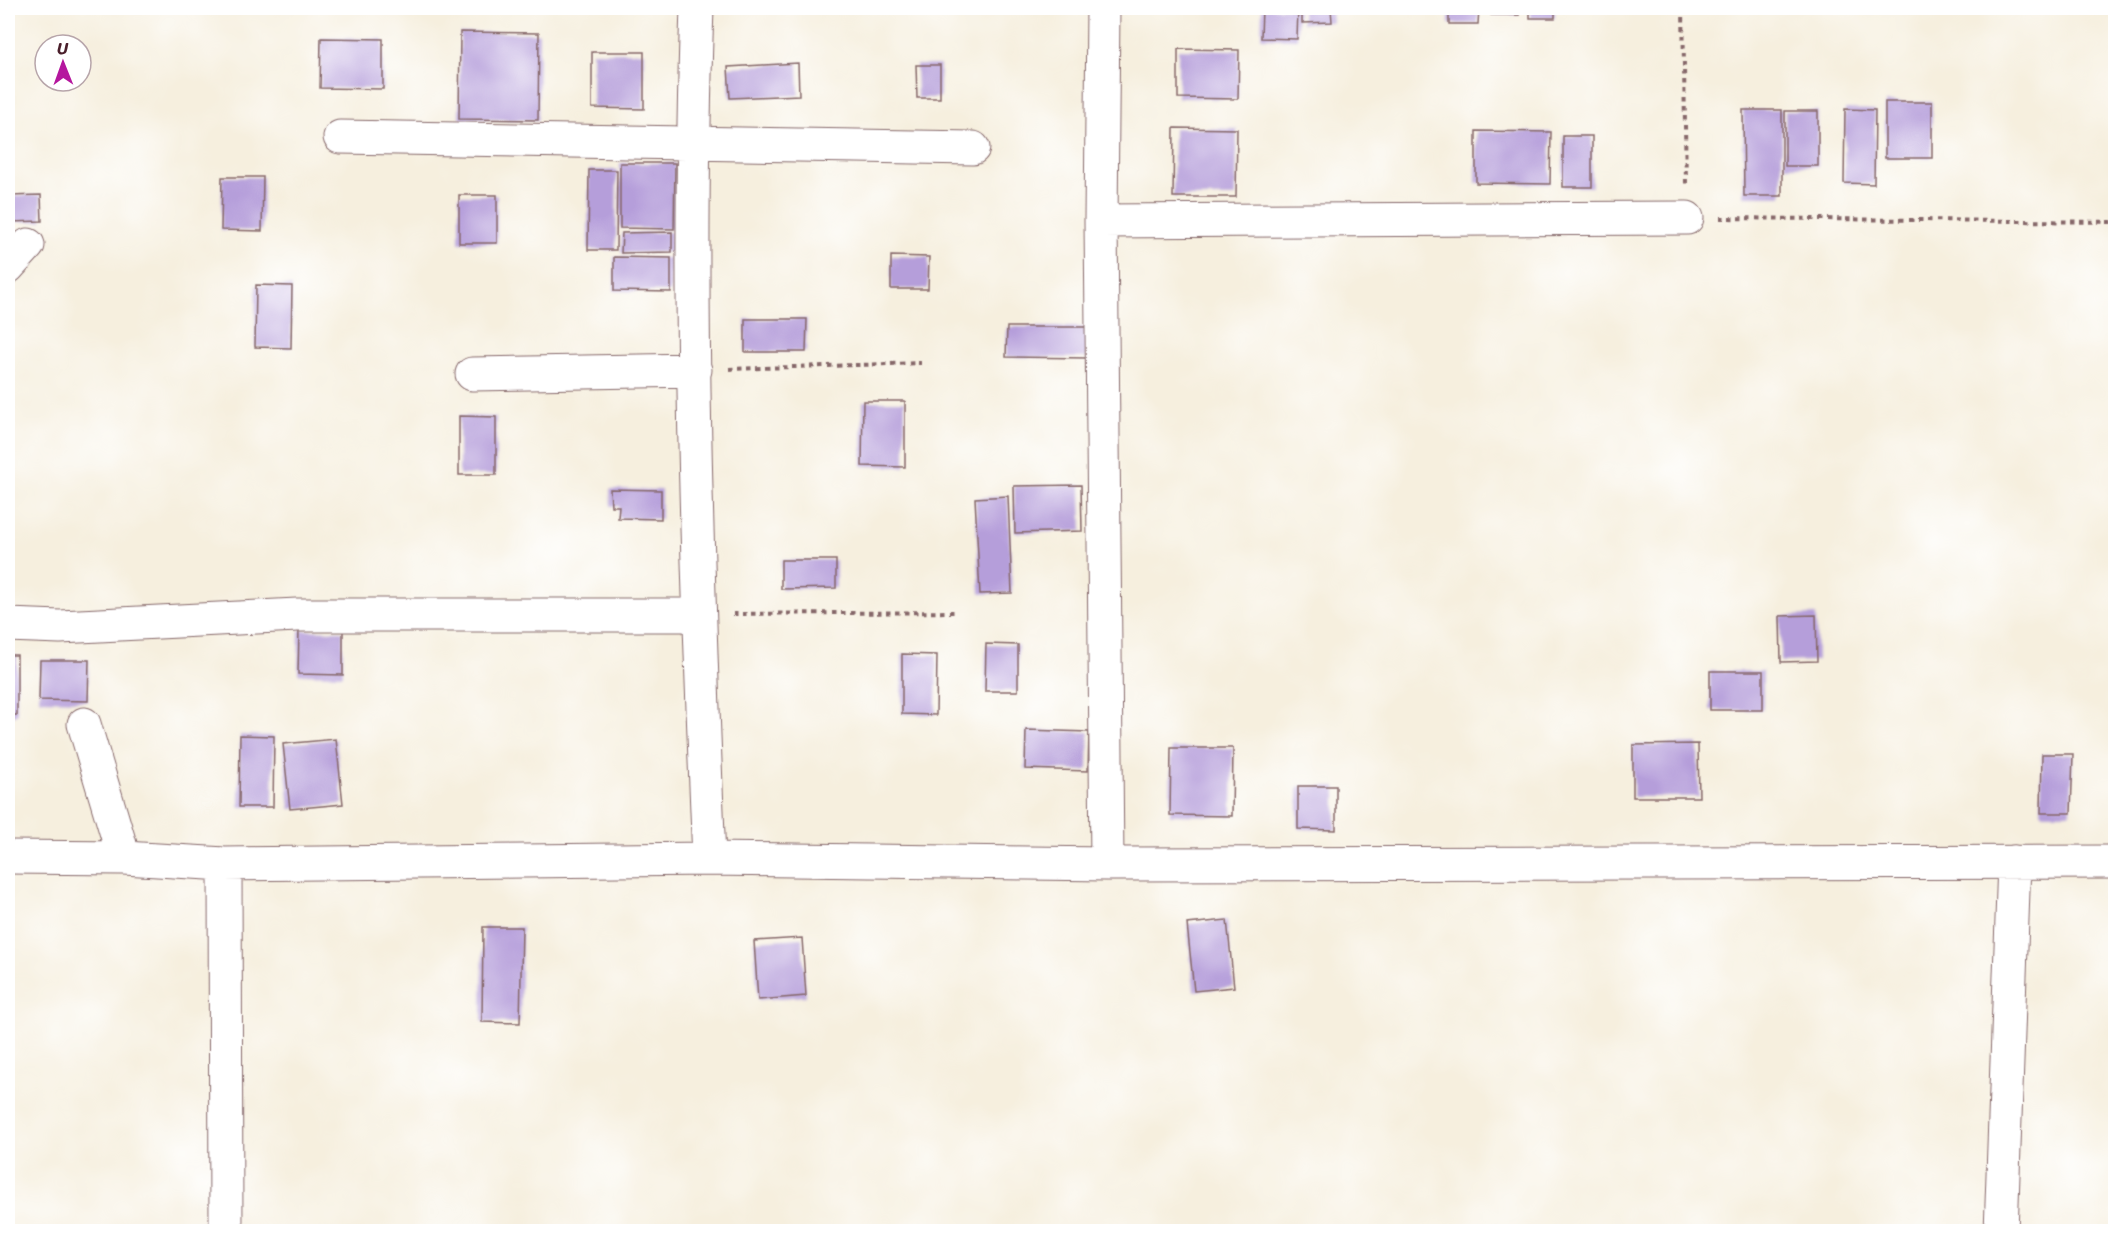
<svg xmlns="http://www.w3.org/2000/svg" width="2123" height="1239" font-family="Sriracha,sans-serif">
	<rect width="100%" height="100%" fill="#fff"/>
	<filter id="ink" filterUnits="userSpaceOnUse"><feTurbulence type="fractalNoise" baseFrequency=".0167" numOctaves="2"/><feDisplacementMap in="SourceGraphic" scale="12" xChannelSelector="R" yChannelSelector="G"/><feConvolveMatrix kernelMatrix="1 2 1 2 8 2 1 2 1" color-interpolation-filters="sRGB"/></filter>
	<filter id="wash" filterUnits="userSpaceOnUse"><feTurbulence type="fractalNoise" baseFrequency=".008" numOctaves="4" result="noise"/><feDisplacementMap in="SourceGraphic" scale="24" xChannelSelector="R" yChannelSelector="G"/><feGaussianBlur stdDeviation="1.35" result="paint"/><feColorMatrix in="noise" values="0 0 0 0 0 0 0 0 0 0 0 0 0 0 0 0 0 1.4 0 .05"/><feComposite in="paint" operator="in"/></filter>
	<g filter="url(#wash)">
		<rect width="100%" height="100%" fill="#f6efde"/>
		<g id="blocks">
			<path fill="#b59eda" d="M1262 8H1298L1297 39 1261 38Z
				M1302 8H1331L1332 22 1302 23Z
				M1449 8H1479L1478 24H1449Z
				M1491 8H1519V15H1491Z
				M1530 8H1555V18H1530Z
				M460 32 539 33 538 120 459 119Z
				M321 38 383 39V89L320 88Z
				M1178 49 1239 50 1238 99 1178 98Z
				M592 52H644V109L592 108Z
				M798 63 799 95 730 98 728 67Z
				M916 65H940V98H917Z
				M1885 102H1932V158H1885Z
				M1845 109 1875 110 1874 184 1844 183Z
				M1743 110H1782V196H1744Z
				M1785 111H1818V166H1785Z
				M1174 128 1237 129 1236 197H1173Z
				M1476 131 1551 132 1550 184 1476 183Z
				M1563 136H1592V187H1563Z
				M620 163H675L674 229 620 228Z
				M589 170H617L616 250H588Z
				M222 177H263L262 231 221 230Z
				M41 195 42 221 8 222V196Z
				M459 195H497V243H459Z
				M672 232V252L621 253 622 233Z
				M891 256 929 257 928 289H891Z
				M614 257 671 258V292L614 291Z
				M256 285 292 286 291 348 255 347Z
				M745 319H807L806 352H745Z
				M1007 327H1087V358L1006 357Z
				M863 401H905V467L862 466Z
				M459 416 496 417V475H459Z
				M1081 485 1082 531 1015 533 1014 486Z
				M610 489 661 490V519L618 518 619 506H611Z
				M1008 496 1012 593 980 594 975 498Z
				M781 560H836V588L781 589Z
				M1816 615 1817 661 1781 662 1780 616Z
				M299 630 343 631V675L298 674Z
				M986 644 1018 645V691H985Z
				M902 654 937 655 936 715 902 714Z
				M8 655H17V715H8Z
				M40 660H89L88 701 39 700Z
				M1710 671H1763V710H1710Z
				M1026 730 1089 732 1088 771 1025 769Z
				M240 735 274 736 273 807H239Z
				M336 739 343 804 290 809 283 744Z
				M1698 744 1699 797H1633V745Z
				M1171 748H1233L1232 816 1170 815Z
				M2042 754H2073L2071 813H2041Z
				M1298 786H1336V830L1298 829Z
				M1227 920 1234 987 1194 991 1187 924Z
				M483 927H522L520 1023 482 1022Z
				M802 938 806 996 758 1000 754 941Z"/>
		</g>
	</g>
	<g filter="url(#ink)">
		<use href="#blocks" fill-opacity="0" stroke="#86686a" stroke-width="1.5"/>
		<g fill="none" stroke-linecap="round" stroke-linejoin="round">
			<defs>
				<path id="minor" d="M1103 8 1101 221 1107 864
					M340 137 973 148
					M1101 221 1687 218
					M8 267 28 245
					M472 374 695 370
					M8 625 60 627 297 615H699
					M84 724 124 858
					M8 857 124 858 225 864 709 859C697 575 687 291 697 8
					M709 859 1107 864 2116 862
					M225 864 226 1232
					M2001 1232 2014 862"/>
			</defs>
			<use href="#minor" stroke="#86686a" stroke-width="35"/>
			<path stroke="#86686a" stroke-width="4" stroke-dasharray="4.5 4.5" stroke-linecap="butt" d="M1683 8 1686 184
				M1720 218 2116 222
				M729 369 921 363
				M733 614 954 612"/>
			<use href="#minor" stroke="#fff" stroke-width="33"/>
		</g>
	</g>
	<rect width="2123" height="1239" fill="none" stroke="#fff" stroke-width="30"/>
	<g transform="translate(63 63) rotate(359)"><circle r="28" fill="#ffffff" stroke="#b7a5aa" stroke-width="1.5"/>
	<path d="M0-4.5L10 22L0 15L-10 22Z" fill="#b5179e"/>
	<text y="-9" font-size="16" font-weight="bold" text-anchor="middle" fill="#4a1f2b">U</text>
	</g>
</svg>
